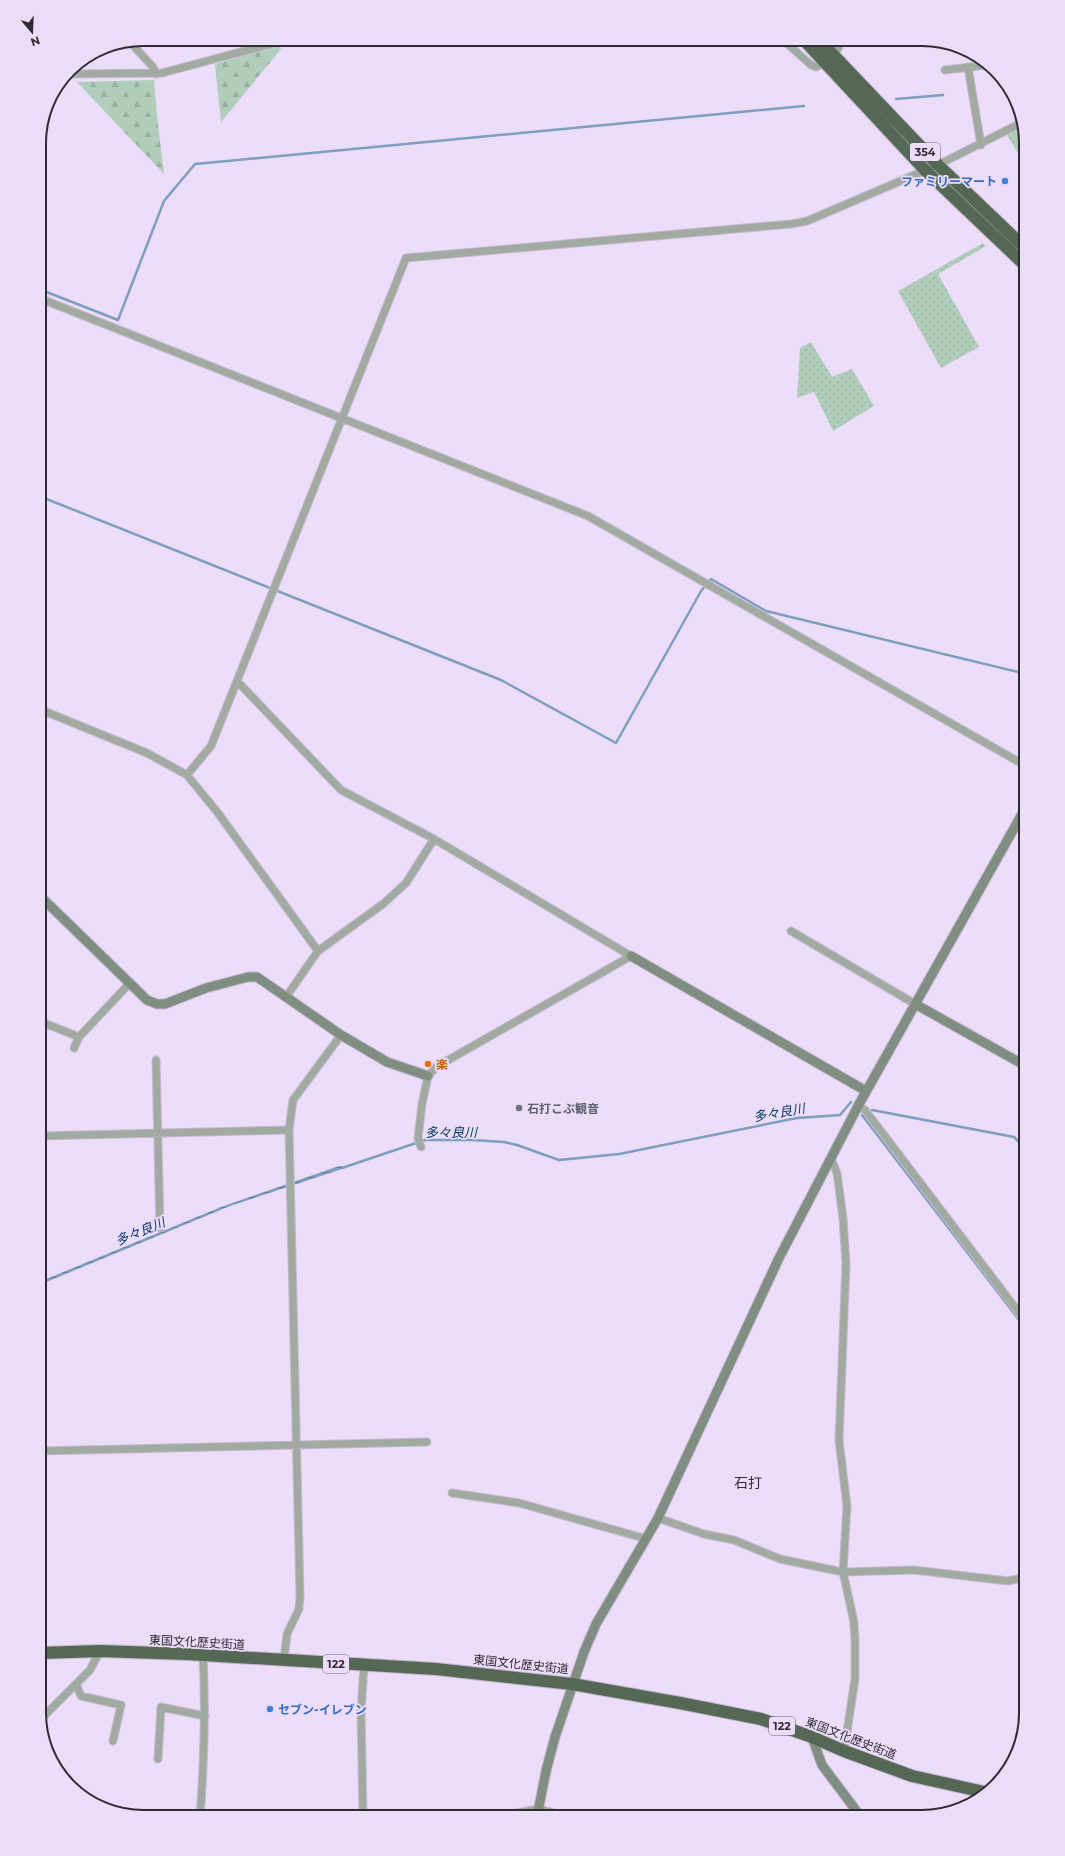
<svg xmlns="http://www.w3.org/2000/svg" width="1065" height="1856" font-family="Montserrat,'Noto Sans JP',sans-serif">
	<defs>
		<pattern id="grass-dots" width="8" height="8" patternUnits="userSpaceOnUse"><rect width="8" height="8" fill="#b0cdbc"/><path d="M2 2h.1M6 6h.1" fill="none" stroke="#98b0a2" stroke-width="1.8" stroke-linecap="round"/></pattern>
		<pattern id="forest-firs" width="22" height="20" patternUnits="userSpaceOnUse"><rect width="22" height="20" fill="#b0cdbc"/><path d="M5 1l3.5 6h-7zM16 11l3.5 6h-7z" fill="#98b0a2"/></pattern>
		<pattern id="water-rules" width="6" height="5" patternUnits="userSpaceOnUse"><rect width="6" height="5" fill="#7d9dbf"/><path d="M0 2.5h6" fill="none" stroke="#67809c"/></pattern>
	</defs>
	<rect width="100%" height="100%" fill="#ebdcf7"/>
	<path fill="url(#grass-dots)" d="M1022 127 1026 148 1018 153 1007 135Z
		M983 243 986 246 938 274 979 347 941 368 898 291Z
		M811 342 832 377 852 369 874 406 833 431 814 392 797 398 800 348Z"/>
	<path fill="url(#forest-firs)" d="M280 45 281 49 221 122 215 64Z
		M154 80 157 116 164 174 77 82Z"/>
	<path fill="url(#water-rules)" d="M339 1166H344L345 1168 230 1206 39 1285V1282L221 1207Z"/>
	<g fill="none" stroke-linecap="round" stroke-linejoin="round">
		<path stroke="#7d9dbf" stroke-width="2.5" d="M896 99 943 95
			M39 289 118 320 164 201 195 164 804 106
			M39 496 501 680 616 743 701 591 711 579 766 611 1026 674
			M872 1110 1014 1137 1023 1146H1026
			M862 1115 1026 1329
			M342 1168 425 1140H472L504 1142 517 1145 559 1160 619 1154 797 1118 840 1115 851 1102"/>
		<defs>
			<path id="street" d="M782 39 811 65 816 67 825 62
				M130 42 153 67 156 74
				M834 55 839 47 836 39
				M968 67 981 145
				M945 70 987 65
				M66 74 162 73 289 39
				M1018 107 1020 123
				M39 298 588 516 1026 766
				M237 681 341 790 434 839 631 956 436 1067 428 1076 422 1104 418 1138 421 1147
				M39 709 147 753 187 775 218 813 318 951
				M187 775 211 746 406 258 791 224 807 221 938 165 1021 123
				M791 931 915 1004
				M286 997 318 951 383 904 406 883 434 839
				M39 1021 79 1037
				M74 1048 79 1037 129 984
				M156 1060 160 1228
				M858 1106 865 1110 1026 1322
				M39 1136 289 1130
				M831 1159 837 1173 843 1218 846 1264 839 1440 847 1506 843 1572 854 1622 855 1642V1679L844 1751
				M39 1451 427 1442
				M452 1493 519 1503 647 1539
				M658 1518 704 1534 734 1540 780 1559 843 1572 914 1570 1008 1581 1026 1577
				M39 1598 40 1652
				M284 1660 287 1634 299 1609 300 1596 289 1130 293 1100 341 1035
				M76 1684 81 1696 121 1705 113 1741
				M41 1719 90 1670 100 1651
				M158 1759 161 1707 205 1716
				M200 1817C204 1763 206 1710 203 1656
				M363 1817 361 1711 364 1666
				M495 1817 538 1809 570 1817"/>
			<path id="secondary" d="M39 895 147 1000 157 1004H165L206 988 248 977H257L341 1035 387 1062 428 1076
				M631 956 866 1091
				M915 1004 1026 1066
				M812 1737 822 1765 861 1817
				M537 1817 546 1771 555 1737 584 1652 596 1624 658 1518 779 1258 858 1106 1026 807"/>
			<path id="highway" d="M803 39 925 170 1026 266
				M818 39 938 165 1026 249
				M39 1653 100 1651 187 1654 436 1669 572 1684 680 1703 761 1719 812 1737 844 1751 912 1776 984 1792"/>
		</defs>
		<use href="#street" stroke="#c5b8d0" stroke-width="9"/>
		<use href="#secondary" stroke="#c5b8d0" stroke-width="11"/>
		<use href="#highway" stroke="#c5b8d0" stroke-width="14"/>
		<use href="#street" stroke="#a0aaa0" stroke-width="7"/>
		<use href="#secondary" stroke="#7f8e80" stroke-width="9"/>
		<use href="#highway" stroke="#546855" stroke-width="12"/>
	</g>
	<g fill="#3f7fe0" stroke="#ebdcf7" stroke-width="1.5">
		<circle cx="1005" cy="181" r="4"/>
		<circle cx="270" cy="1709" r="4"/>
	</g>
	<circle fill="#e8710a" stroke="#ebdcf7" stroke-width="1.5" cx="428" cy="1064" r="4"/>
	<circle fill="#6b7280" stroke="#ebdcf7" stroke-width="1.5" cx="519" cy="1108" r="4"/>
	<g text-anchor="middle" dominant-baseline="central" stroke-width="3.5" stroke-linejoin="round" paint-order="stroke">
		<g fill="#ebdcf7" stroke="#675f6e" stroke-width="1">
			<rect x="910" y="143" width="30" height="18" rx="3"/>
			<rect x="323" y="1655" width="26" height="18" rx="3"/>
			<rect x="769" y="1717" width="26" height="18" rx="3"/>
		</g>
		<g font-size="11" font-weight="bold" fill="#2f2a34">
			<text x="925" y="152">354</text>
			<text x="336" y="1664">122</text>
			<text x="782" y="1726">122</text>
		</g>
		<g font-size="12" font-weight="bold" fill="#366cbe" stroke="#ebdcf7" text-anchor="end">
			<text x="997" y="181">ファミリーマート</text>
			<text x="278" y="1709" text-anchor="start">セブン-イレブン</text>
		</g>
		<g font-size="12" font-weight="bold" fill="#c56008" stroke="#ebdcf7" text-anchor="start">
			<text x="436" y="1064">楽</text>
		</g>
		<g font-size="12" font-weight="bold" fill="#5b616d" stroke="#ebdcf7" text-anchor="start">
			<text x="527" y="1108">石打こぶ観音</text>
		</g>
		<g font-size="12" fill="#2f2a34" stroke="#ebdcf7">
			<text transform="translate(197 1642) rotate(3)">東国文化歴史街道</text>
			<text transform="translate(521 1664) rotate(6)">東国文化歴史街道</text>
			<text transform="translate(851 1738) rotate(21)">東国文化歴史街道</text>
		</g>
		<g font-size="13" font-style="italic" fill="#063b67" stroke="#ebdcf7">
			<text transform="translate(779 1112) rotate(-10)">多々良川</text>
			<text x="451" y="1132">多々良川</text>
			<text transform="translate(140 1231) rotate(-22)">多々良川</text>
		</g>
		<g font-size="14" fill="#2f2a34" stroke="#ebdcf7">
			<text x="748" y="1483">石打</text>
		</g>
	</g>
	<path d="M0 0H1065V1856H0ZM143 46H922A97 97 0 0 1 1019 143V1713A97 97 0 0 1 922 1810H143A97 97 0 0 1 46 1713V143A97 97 0 0 1 143 46Z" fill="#ebdcf7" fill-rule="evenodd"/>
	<path fill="none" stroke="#2f2a34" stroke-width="2" d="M143 46H922A97 97 0 0 1 1019 143V1713A97 97 0 0 1 922 1810H143A97 97 0 0 1 46 1713V143A97 97 0 0 1 143 46Z"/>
	<g transform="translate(32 32) rotate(161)" stroke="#ebdcf7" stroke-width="3" paint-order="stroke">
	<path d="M0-3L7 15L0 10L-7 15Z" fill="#2f2a34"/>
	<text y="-6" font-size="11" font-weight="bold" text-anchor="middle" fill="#2f2a34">N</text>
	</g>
</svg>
